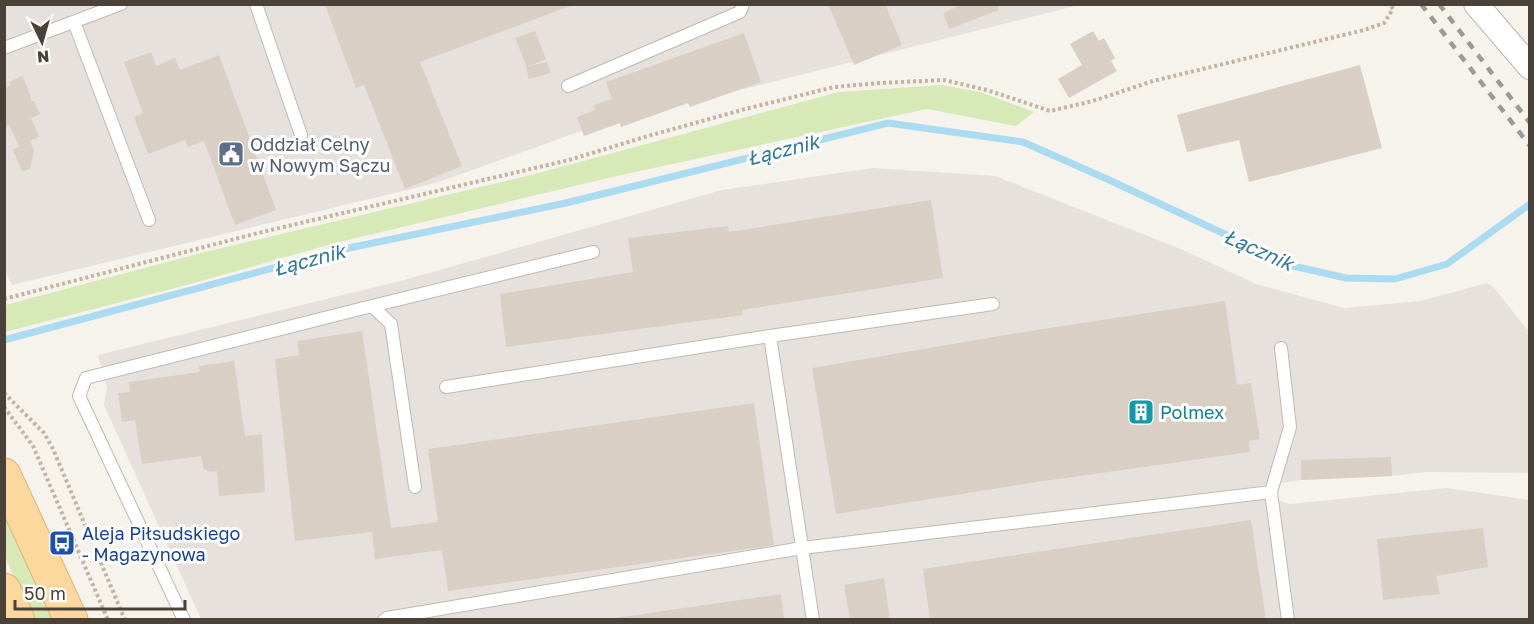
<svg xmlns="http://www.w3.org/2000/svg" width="1534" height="624" font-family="'Golos Text',sans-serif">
	<rect width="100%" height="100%" fill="#f6f2ec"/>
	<path fill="#e6e1dd" d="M4 5H1079L592 127 436 183 12 285 4 268Z
		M873 168 995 176 1183 250 1256 284 1344 308 1421 301 1487 283 1495 289 1529 332V473L1427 472 1392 476 1301 480 1246 488 1289 504 1447 488 1529 500V619H201L104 405 107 388 98 355 404 280 722 190Z"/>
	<path fill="#d7e9b6" d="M942 85 980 92 1034 112 1016 126 927 109 621 175 335 243 194 283 5 332V305L205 252 535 174 839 92Z
		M4 505 57 619H33L5 557Z"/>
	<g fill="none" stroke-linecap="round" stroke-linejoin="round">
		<path stroke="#abdbf0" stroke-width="7" d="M4 340 344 249 566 203 888 123 1023 142 1107 179 1293 266 1346 278 1395 279 1447 264 1530 204"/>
	</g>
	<path fill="#dacfc4" d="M328 4H573V5L420 62 462 166 405 189 364 85 356 88 325 5Z
		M828 4H885L902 45 854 65Z
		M963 4H997L999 10 949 29 943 13Z
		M535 31 546 59 527 67 515 38Z
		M1093 31 1099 41 1104 38 1115 58 1111 61 1117 71 1069 98 1058 79 1082 65 1070 44Z
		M744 33 761 82 690 107 688 103 621 127 620 123 584 136 577 117 595 110 594 105 612 99 606 82Z
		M151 52 156 66 175 58 180 70 219 55 276 210 235 225 204 141 188 147 185 140 148 154 134 117 143 113 124 62Z
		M547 62 551 73 529 79 526 67Z
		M1360 65 1382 148 1249 182 1239 140 1187 152 1177 115Z
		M22 76 29 90 27 91 30 94 31 101H34L40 114 31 118 39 137 30 141 34 151 30 169 22 171 13 150 19 146 9 125 4 127V88L11 85 9 82Z
		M931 200 943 278 742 310 743 315 506 347 500 294 633 272 628 238 728 226 729 232Z
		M1225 301 1237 385 1251 383 1260 439 1249 441 1250 452 1037 482 836 514 812 368 1017 333Z
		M362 331 391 528 438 522 428 449 754 403 774 545 448 591 442 550 375 559 372 532 295 541 275 359 299 355 297 341Z
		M234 361 245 436 262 434 265 492 219 496 217 471 210 472 204 469 201 456 142 464 135 420 122 422 118 393 130 392 129 382 200 372 199 366Z
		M1391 457 1392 476 1301 480V460Z
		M1251 520 1266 620H930L923 569Z
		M1483 528 1488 567 1436 576 1440 594 1383 600 1377 539Z
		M884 578 890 620H850L844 585Z
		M781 594 784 620H615V618Z"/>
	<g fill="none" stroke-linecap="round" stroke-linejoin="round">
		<defs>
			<path id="service" d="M256 4 301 135
				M74 22 149 220
				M4 48 121 4
				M568 86 740 12 743 4
				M372 306 593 252
				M770 336 813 620
				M1281 348 1290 427 1271 492 1288 620
				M446 387 770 336 993 304
				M184 620 79 396 86 378 372 306 391 324 415 487
				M384 620 387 618 802 548 1271 492"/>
			<path id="minor" d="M1476 4 1530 67"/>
			<path id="primary" d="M4 475 71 620
				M4 590 18 620"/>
		</defs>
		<use href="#service" stroke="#c1b9ae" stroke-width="14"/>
		<use href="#minor" stroke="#c1b9ae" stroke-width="26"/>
		<use href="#primary" stroke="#e3b36d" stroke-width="35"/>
		<path stroke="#c3b3a0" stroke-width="4" stroke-dasharray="3 3" stroke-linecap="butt" d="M4 299 258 233 569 160 648 136 749 108 834 87 880 83 944 80 987 90 1050 111 1093 101 1153 81 1364 30 1384 23 1393 9 1390 4
			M4 393 44 433 53 449 125 620
			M4 407 33 446 108 620"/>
		<use href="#service" stroke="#fff" stroke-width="12"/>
		<use href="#minor" stroke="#fff" stroke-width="24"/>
		<use href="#primary" stroke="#fcd79e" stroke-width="33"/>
		<path stroke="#9a9a9a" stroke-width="4.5" stroke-dasharray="8 8" stroke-linecap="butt" d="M1421 4 1530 146
			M1439 4 1530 123"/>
	</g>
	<defs>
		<symbol id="civic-square" viewBox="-11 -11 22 22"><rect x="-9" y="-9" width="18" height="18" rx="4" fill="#5c6f8a" stroke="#fff"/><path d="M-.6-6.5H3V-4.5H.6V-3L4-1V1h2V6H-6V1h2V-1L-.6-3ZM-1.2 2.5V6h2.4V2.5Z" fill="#fff"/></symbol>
		<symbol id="building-square" viewBox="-11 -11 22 22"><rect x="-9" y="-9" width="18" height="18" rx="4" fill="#0f9aa8" stroke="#fff"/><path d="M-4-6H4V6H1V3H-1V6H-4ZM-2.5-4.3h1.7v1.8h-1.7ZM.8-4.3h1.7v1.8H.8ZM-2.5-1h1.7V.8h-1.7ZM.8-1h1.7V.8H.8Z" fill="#fff"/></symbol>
		<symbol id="bus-square" viewBox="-11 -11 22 22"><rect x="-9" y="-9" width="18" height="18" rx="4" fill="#1a4fb4" stroke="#fff"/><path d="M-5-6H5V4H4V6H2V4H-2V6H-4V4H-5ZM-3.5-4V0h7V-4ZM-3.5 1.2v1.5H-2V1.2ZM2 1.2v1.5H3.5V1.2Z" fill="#fff"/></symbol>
	</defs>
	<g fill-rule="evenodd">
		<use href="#civic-square" x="216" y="139" width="30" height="30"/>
		<use href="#building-square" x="1126" y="397" width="30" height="30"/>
		<use href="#bus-square" x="47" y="528" width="30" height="30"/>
	</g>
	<g text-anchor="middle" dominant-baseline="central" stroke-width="6" stroke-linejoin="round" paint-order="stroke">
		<g font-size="18" fill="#4e5e75" stroke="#fff" text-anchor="start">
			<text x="250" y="144">Oddział Celny<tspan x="250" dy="21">w Nowym Sączu</tspan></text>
		</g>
		<g font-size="18" fill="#0d838f" stroke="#fff" text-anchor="start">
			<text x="1160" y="412">Polmex</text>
		</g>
		<g font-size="18" fill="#164399" stroke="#fff" text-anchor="start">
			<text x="82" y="533">Aleja Piłsudskiego<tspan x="82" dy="21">- Magazynowa</tspan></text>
		</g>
		<g font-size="20" font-style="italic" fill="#2e7a9d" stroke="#fff">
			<text transform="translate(783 149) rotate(-14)">Łącznik</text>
			<text transform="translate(1259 249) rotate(24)">Łącznik</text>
			<text transform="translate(309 259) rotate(-15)">Łącznik</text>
		</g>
	</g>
	<rect width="1534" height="624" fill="none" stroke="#4a4239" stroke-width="12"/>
	<g transform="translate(42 42) rotate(175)" stroke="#ffffff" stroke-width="4.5" paint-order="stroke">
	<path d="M0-4.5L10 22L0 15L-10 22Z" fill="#4a4239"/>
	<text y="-9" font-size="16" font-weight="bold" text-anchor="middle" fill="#4a4239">N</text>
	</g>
	<path d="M15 600v9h170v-9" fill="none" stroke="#4a4239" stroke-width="3"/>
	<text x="24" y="600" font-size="18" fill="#4a4239" stroke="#ffffff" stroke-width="4.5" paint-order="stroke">50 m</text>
</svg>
